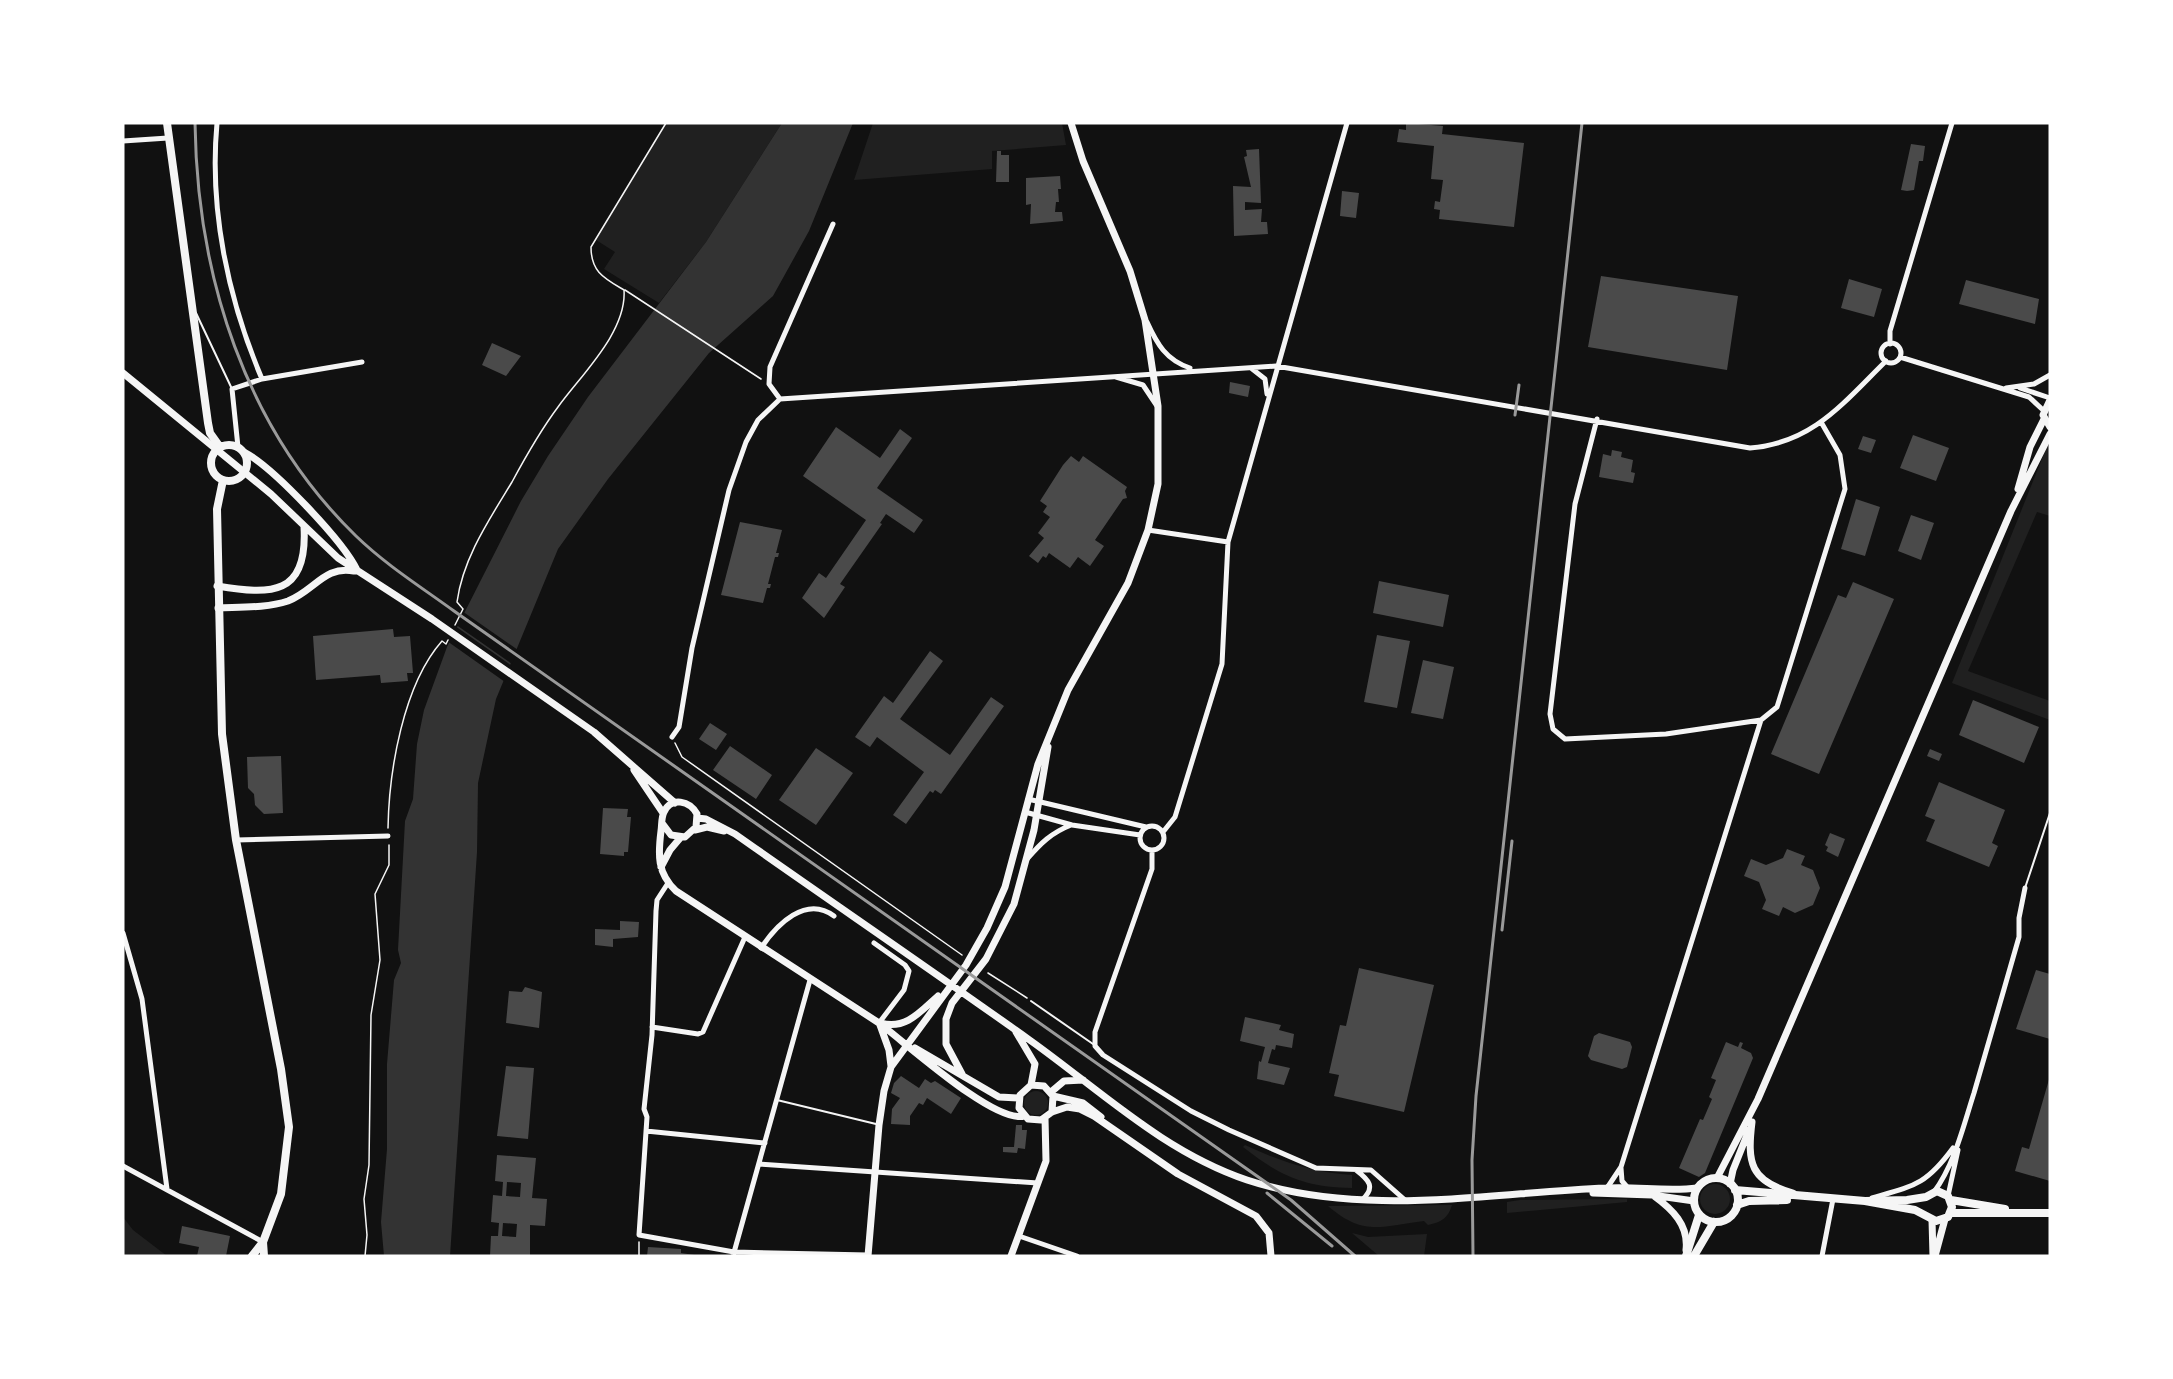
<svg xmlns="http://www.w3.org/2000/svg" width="2173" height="1379" font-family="'Titillium Web',sans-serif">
	<rect width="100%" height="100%" fill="#111"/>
	<path fill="#202020" d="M666 123H782L706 242 659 303 604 269 615 252 596 240Z
		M873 123H1062L1066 145 992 151V169L854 180Z
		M2048 444 2050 516 2037 512 1968 671 2050 701V720L1952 683Z
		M1024 1103a12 12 0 1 1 24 0a12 12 0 1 1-24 0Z
		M1245 1145C1279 1161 1314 1173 1352 1175V1188C1304 1187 1280 1176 1243 1147Z
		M1700 1199a15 15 0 1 1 30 0a15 15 0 1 1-30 0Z
		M1627 1199V1202L1507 1213V1202L1520 1200Z
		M1452 1205C1448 1218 1442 1222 1428 1225L1424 1221C1381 1226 1364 1237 1328 1206Z
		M123 1217 133 1230 167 1256H123Z
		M1352 1233 1368 1237 1427 1234 1424 1256H1379Z"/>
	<path fill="#333" d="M782 123H853L809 231 773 296 709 353 608 479 558 549 496 699 478 783 477 852 450 1256H384L381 1222 387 1149V1064L394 980 401 963 398 950 405 821 413 799 417 744 424 710 447 647 521 501 548 456 588 397 706 242Z"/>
	<path fill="#111" d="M462 611 518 650 512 664 455 624Z
		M455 626 512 666 505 682 447 641Z"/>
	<path fill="#4a4a4a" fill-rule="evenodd" d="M1406 123 1443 126 1442 134 1524 143 1514 227 1439 219 1440 210 1434 209 1435 201 1440 202 1443 180 1431 179 1434 146 1397 142 1399 129 1406 130Z
		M1911 144 1925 146 1923 161H1919L1914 190 1907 191 1901 190Z
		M1259 149 1261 203 1245 202V210L1262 209 1261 222H1267L1268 234 1234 236 1233 186 1251 187 1244 157 1247 156 1246 150Z
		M997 151H1001V155H1009V182H996Z
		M1060 176 1061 189H1058L1059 202H1056L1055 212H1062L1063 221 1030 224 1031 204 1026 205V178Z
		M1342 191 1359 193 1356 218 1340 216Z
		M1601 276 1738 296 1727 370 1588 347Z
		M1849 279 1882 289 1874 317 1841 308Z
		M1966 280 2039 299 2035 324 1959 304Z
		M492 343 521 356 506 376 482 365Z
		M1230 382 1250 386 1248 397 1229 393Z
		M836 427 880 458 900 429 912 438 877 488 923 520 914 533 886 514 880 523 882 524 840 584 845 587 824 618 802 598 819 573 826 578 866 520 803 476Z
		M1913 435 1949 448 1936 481 1900 468Z
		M1863 436 1876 440 1871 453 1858 449Z
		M1612 450 1622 452 1621 457 1633 460 1631 472 1635 473 1633 483 1599 477 1603 454 1611 456Z
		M1071 456 1079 462 1083 456 1127 487 1125 491 1127 498 1123 499 1095 540 1104 546 1090 566 1078 557 1070 568 1049 553 1046 558 1043 556 1038 563 1029 556 1044 538 1038 533 1050 517 1043 512 1047 506 1040 501 1063 465Z
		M1856 499 1880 507 1865 556 1841 549Z
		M1911 515 1934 523 1921 560 1898 551Z
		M740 522 782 530 776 553H779L778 557H775L768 584H771L770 588H767L763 603 721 595Z
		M1379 581 1449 595 1443 627 1373 613Z
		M1853 582 1894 599 1819 774 1771 754 1838 595 1846 598Z
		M393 629 394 637 410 636 413 673H407L408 681 381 683 380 675 316 680 313 636Z
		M1377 635 1410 641 1397 708 1364 702Z
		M930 651 943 661 900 719 950 755 991 697 1004 706 941 794 935 790 933 793 930 791 906 824 893 815 924 772 877 737 870 747 855 737 884 696 893 703Z
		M1423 660 1454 667 1443 719 1411 713Z
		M1973 700 2039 727 2024 763 1959 735Z
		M710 723 727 734 716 750 699 739Z
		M730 746 772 775 756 799 713 770Z
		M816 748 853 773 816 825 779 800Z
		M1930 749 1942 754 1939 761 1927 756Z
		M281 756 283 813 264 814 255 805 254 794 248 788 247 757Z
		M1939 782 2005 810 1992 843 1998 846 1989 867 1926 841 1935 820 1925 816Z
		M603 808 628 809 627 817H631L628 852H624V856L600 854Z
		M1830 833 1845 839 1838 857 1826 851 1828 847 1825 845Z
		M1787 849 1805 856 1801 865 1813 870 1820 888 1813 905 1795 913 1783 907 1779 916 1762 909 1766 900 1759 882 1744 876 1751 859 1766 865 1783 858Z
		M620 921 639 922 638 937 613 939V947L595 945V929L620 930Z
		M1359 968 1434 985 1404 1112 1334 1096 1339 1075 1329 1073 1340 1025 1346 1026Z
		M2036 970 2050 974V1039L2016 1029Z
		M525 987 542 992 539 1028 506 1023 509 991 522 992Z
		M1245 1017 1281 1025 1279 1030 1294 1034 1292 1048 1276 1045 1275 1050 1272 1049 1268 1063 1290 1068 1284 1085 1257 1079 1259 1061 1261 1062 1265 1047 1240 1041Z
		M1599 1033 1630 1042 1632 1047 1627 1067 1622 1069 1591 1060 1588 1056 1594 1036Z
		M1726 1042 1738 1047 1740 1042 1743 1043 1741 1048 1751 1053 1753 1058 1705 1173 1699 1177 1679 1168 1700 1119 1703 1120 1712 1099 1709 1097 1716 1080 1711 1078Z
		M506 1066 534 1068 528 1139 497 1136Z
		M901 1076 919 1088 925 1079 931 1083 935 1081 961 1098 951 1114 927 1098 923 1105 919 1103 910 1116V1125L891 1124 892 1109 900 1098 891 1093 894 1083Z
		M2050 1076V1181L2015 1171 2022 1147 2029 1149Z
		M1016 1125H1022V1130H1027L1025 1149 1018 1148 1017 1153 1003 1152V1147H1014Z
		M497 1155 536 1158 532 1198 547 1199 545 1226 530 1225V1256H490L491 1236H498L499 1223 491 1222 493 1195 502 1196 503 1182 495 1181ZM507 1182 521 1183 520 1197 506 1196ZM503 1223 517 1224 516 1237 502 1236Z
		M182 1226 230 1236 226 1256H197L199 1247 179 1243Z
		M648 1247 681 1249V1253L701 1256H647Z"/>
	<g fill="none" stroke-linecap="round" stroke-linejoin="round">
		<path stroke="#f5f5f5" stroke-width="1.5" d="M625 290 761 379
			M455 625 463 609 457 602C463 558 489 520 512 482 526 456 540 431 558 407 581 375 627 332 624 290 604 278 591 272 591 247L666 123
			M675 743 682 757 962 955
			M388 828C389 771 403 685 442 641L446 644 448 640
			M988 973 1027 998
			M639 1242V1256
			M365 1256 367 1235 364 1199 369 1165 371 1015 380 960 375 894 389 865V845"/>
		<path stroke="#f5f5f5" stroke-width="2" d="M196 313 232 389
			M2025 888 2050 813
			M1031 1001 1093 1044
			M777 1100 876 1124"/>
		<path stroke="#f5f5f5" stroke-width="5" d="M217 123C209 210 228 299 262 379
			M123 141 168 138
			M1147 322C1157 344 1166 360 1190 368
			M1881 353a10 10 0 1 1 20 0a10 10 0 1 1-20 0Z
			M1890 344V331L1952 123
			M1900 357 2029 397 2043 410
			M1251 368 1265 379 1267 394
			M1116 377 1143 385 1157 406
			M2006 388 2034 384 2050 375
			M2020 388 2050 398
			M780 399 769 384 770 367 833 224
			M1597 419 1575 504 1550 714 1553 729 1565 739 1666 734 1761 720 1777 707 1845 489 1840 455 1821 422
			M238 447 232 389 262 379 362 362
			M1148 530 1228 542
			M672 737 679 727 692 648 729 490 746 442 758 420 780 399 1276 366 1750 448C1813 443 1843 403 1886 361
			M1028 799 1146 827
			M1025 812 1072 825 1140 835
			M1140 838a12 12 0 1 1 24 0a12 12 0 1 1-24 0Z
			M1163 832 1175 817 1222 664 1228 542 1347 123
			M236 840 388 836
			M1152 850V869L1095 1032V1046L1103 1055 1191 1111 1229 1130 1316 1168 1371 1170 1405 1200
			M1027 859C1041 843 1051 833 1071 825
			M668 883 657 900 656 911 652 1035 644 1109 647 1117 639 1235 734 1252 868 1255
			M123 933 142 999 167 1189
			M874 943 905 965 909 971 904 990 879 1023
			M761 948C777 924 806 895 834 916
			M652 1027 698 1034 703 1032 745 937
			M646 1131 765 1143
			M760 1164 1038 1183
			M123 1166 263 1242
			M1621 1168 1622 1181 1628 1188
			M1356 1170C1369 1180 1376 1187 1362 1200
			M1607 1188 1621 1167 1761 720
			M1934 1192C1955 1163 1963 1127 1974 1093 1989 1042 2004 989 2019 937V918L2025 888
			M1948 1196 1958 1150
			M1872 1198C1914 1186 1926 1185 1953 1148
			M1019 1236 1077 1256
			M733 1256 810 980
			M1822 1256 1833 1199"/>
		<path stroke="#f5f5f5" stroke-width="7" d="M123 373 271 494 338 558 432 619 594 732 675 803
			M2050 400 2043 415 2050 427
			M244 452C273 467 343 541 357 570
			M2018 489 2030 447 2044 419
			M217 586C271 595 308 596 304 527
			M218 608C240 607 267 608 288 601 314 591 325 565 354 571
			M634 770 663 813
			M697 818 706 819 735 834C833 903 933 971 1031 1041 1101 1091 1164 1152 1247 1180 1362 1218 1488 1193 1606 1188 1636 1186 1667 1192 1697 1188
			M662 823 671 835 685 837 696 827 697 814C690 801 671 796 664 812 661 818 662 825 661 831 658 855 657 873 676 891L879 1023C905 1042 994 1124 1024 1116
			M695 830 707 827 724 831
			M661 867 670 850 681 837
			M881 1023C906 1030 921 1011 938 996
			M880 1025 889 1050 891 1066
			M1016 1032 1035 1064 1031 1085
			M915 1048 999 1097 1018 1098
			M962 1074 946 1044V1019L952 1003 986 959 1014 904 1034 830 1048 747
			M1051 1092 1064 1081 1083 1080
			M1053 1096 1083 1103 1101 1117
			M1052 1112 1053 1096 1044 1086 1031 1085 1020 1095 1019 1108 1028 1119 1041 1120 1052 1112 1067 1107 1080 1109 1094 1116 1178 1174 1256 1216 1269 1233 1271 1256
			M1752 1122C1747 1163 1750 1181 1793 1193
			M1717 1178 1758 1099 2011 511 2050 434
			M1730 1184 1733 1170 1749 1130
			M1593 1193 1652 1195 1694 1201
			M1654 1196C1672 1209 1689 1225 1686 1250
			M1932 1220 1933 1256
			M868 1256 879 1125 884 1091 891 1067 966 965 987 928 1005 887 1038 764 1068 690 1128 583 1148 530 1158 484V406L1145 320 1130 271 1083 161 1071 123
			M1011 1256 1046 1161 1045 1118
			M1935 1256 1945 1219"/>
		<path stroke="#f5f5f5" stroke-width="8" d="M1694 1200a22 22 0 1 1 44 0a22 22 0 1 1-44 0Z
			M1735 1190 1865 1201 1907 1200 1926 1197 1937 1191 1948 1196 1952 1207 1948 1217 1936 1221 1915 1210 1865 1201
			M1951 1200 2005 1209
			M1737 1205 1749 1201 1787 1200
			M1951 1213H2050
			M1686 1256 1699 1215
			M1694 1256 1714 1222"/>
		<path stroke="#f5f5f5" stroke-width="8" d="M167 123 208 423 210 433 220 447
			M211 463a18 18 0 1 1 36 0a18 18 0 1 1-36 0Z
			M223 480 217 509 222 734 236 840 281 1069 289 1127 281 1194 263 1242 252 1256
			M263 1242 264 1256"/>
		<path stroke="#9a9a9a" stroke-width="3" d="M195 123C197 276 245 428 356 536 386 565 421 587 454 611L1291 1200 1355 1256
			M1515 415 1519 385
			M1502 930 1512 841
			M1267 1193 1332 1246
			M1473 1256 1472 1160 1476 1096 1582 123"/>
	</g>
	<rect width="2173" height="1379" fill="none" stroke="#ffffff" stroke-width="249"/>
</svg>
